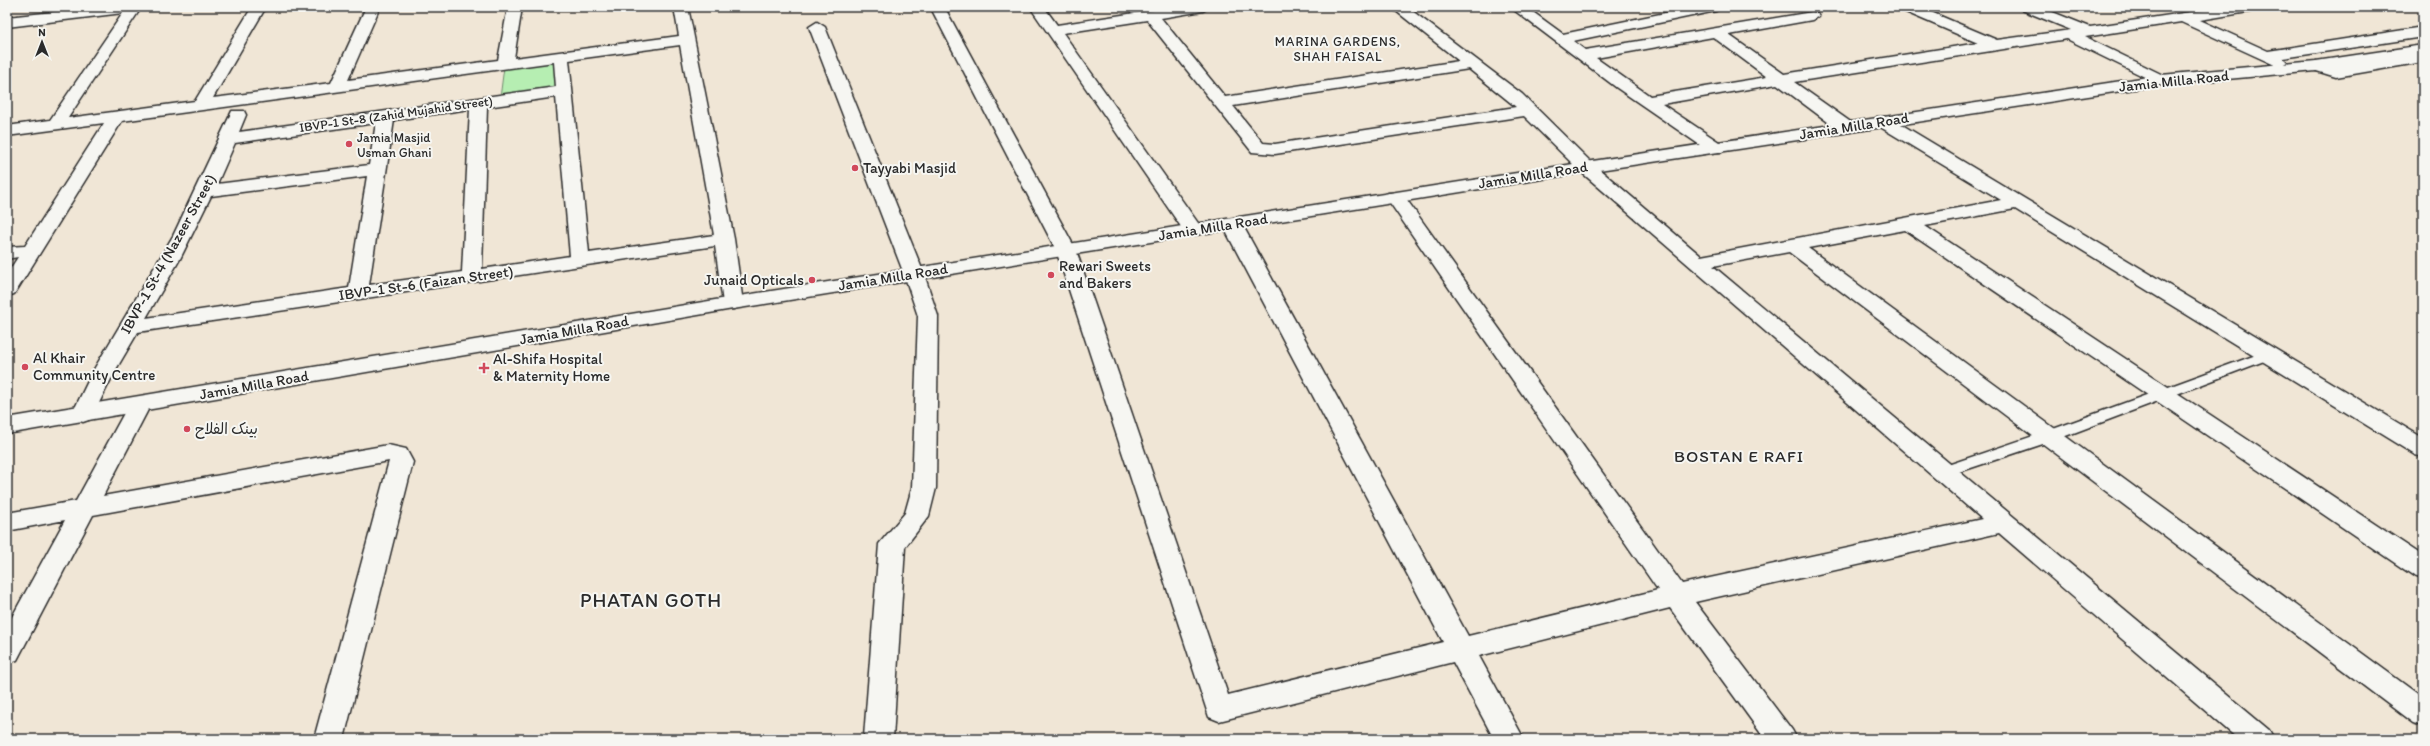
<svg xmlns="http://www.w3.org/2000/svg" width="2430" height="746" font-family="Itim,'Playpen Sans Arabic',sans-serif">
	<rect width="100%" height="100%" fill="#f0e6d6"/>
	<filter id="ink" filterUnits="userSpaceOnUse"><feTurbulence type="fractalNoise" baseFrequency=".025" numOctaves="2"/><feDisplacementMap in="SourceGraphic" scale="8" xChannelSelector="R" yChannelSelector="G"/><feConvolveMatrix kernelMatrix="1 2 1 2 8 2 1 2 1" color-interpolation-filters="sRGB"/></filter>
	<g filter="url(#ink)">
		<path fill="#b6eeb2" stroke="#708c6e" d="M557 59 558 90 500 98 504 67Z"/>
		<g fill="none" stroke-linecap="round" stroke-linejoin="round">
			<defs>
				<path id="lane" d="M2267 351 2272 352 2274 355 2272 358 2055 440 1944 477 1939 476 1936 472 1939 468 2045 432Z"/>
				<path id="street" d="M100 7H146L139 11 68 118 195 101 252 7H266L213 98 331 83 366 7H380L348 80 498 60 508 7H522L514 58 679 36 674 7H688L734 239 743 303 740 307 733 309 726 307 723 303 715 246 138 332 115 371 91 419 83 422 75 419 72 414 93 371 173 236 232 111H244L246 115 239 132 556 87 554 62 122 121 17 290 14 294 7 296V274L18 257 7 259V247L25 246 104 123 7 136V126L50 120 123 13 7 27V17ZM680 45 714 235 589 253 569 60ZM556 97 570 256 482 269 487 107ZM470 109 462 272 369 285 394 120ZM376 123 369 165 217 184 235 143ZM367 176 349 288 146 318 180 259 211 196Z
					M934 7H944L946 10 1076 250 1228 695 1443 642 1222 224 1225 220H1239L1242 224 1468 636 1658 590 1386 197 1388 193H1402L1682 584 1982 519 1580 171 1524 116 1275 154 1252 152 1147 20 1063 33 1203 230 1200 234H1186L1030 7H1044L1057 25 1174 7H1210L1203 11 1161 18 1225 97 1459 61 1391 7H1407L1522 94 1592 163 1701 256 2001 200 1877 125 1875 121 1877 117H1889L2423 438V457L2415 455 2015 209 1925 226 2423 556V579L2414 576 1905 230 1808 248 2423 698V726L2413 723 1789 252 1713 266 2269 730 2274 739H2238L1999 533 1695 602 1792 730 1797 739H1765L1670 608 1479 656 1524 739H1494L1453 662 1219 721 1209 717 1056 250 932 10ZM1469 69 1516 107 1275 144 1263 143 1233 106Z
					M1510 7H1526L1563 34 1694 7H1723L1716 11 1573 41 1585 50 1812 12 1817 13 1819 16 1812 20 1729 35 1784 74 1978 43 1901 10 1899 7H1919L1997 40 2071 30 2022 10 2020 7H2040L2090 27 2224 7H2261L2254 11 2200 20 2268 51 2423 27V37L2283 58 2287 62 2279 67 2181 22 2085 37 2167 77 2169 80 2167 83 2161 85 2067 39 1794 82 1852 123 1855 127 1852 131H1840L1777 84 1662 104 1722 144 1725 148 1722 152H1710L1617 88ZM1713 37 1767 77 1650 96 1596 58Z
					M817 22 825 27 924 274 938 316 936 488 929 516 905 547 893 739H865L864 737 879 544 905 513 912 488 918 316 904 274 809 27Z
					M2423 52V62L2336 77 2310 69 2308 66 2316 61 2337 67Z
					M140 397 148 399 151 404 103 496 388 445 406 449 413 462 344 739H314L389 461 93 515 17 660 7 663V626L65 520 7 531V513L76 501 129 404 132 399Z"/>
				<path id="secondary" d="M2423 45V55L2316 71 2161 85 1586 172 733 309 7 434V418L733 297 1586 162 2161 75 2316 61Z"/>
			</defs>
			<use href="#lane" stroke="#2b2b2b" stroke-width="3"/>
			<use href="#street" stroke="#2b2b2b" stroke-width="3"/>
			<use href="#secondary" stroke="#2b2b2b" stroke-width="3"/>
			<use href="#lane" fill="#f6f6f2" fill-rule="evenodd"/>
			<use href="#street" fill="#f6f6f2" fill-rule="evenodd"/>
			<use href="#secondary" fill="#f6f6f2" fill-rule="evenodd"/>
		</g>
	</g>
	<g fill="#d1495b" stroke="#f6f6f2" stroke-width="1.5">
		<circle cx="349" cy="144" r="4"/>
		<circle cx="855" cy="168" r="4"/>
		<circle cx="1051" cy="275" r="4"/>
		<circle cx="812" cy="280" r="4"/>
		<circle cx="25" cy="367" r="4"/>
		<path d="M482 362h4v4h4v4h-4v4h-4v-4h-4v-4h4z"/>
		<circle cx="187" cy="429" r="4"/>
	</g>
	<g text-anchor="middle" dominant-baseline="central" stroke-width="4" stroke-linejoin="round" paint-order="stroke">
		<g font-size="13" letter-spacing="1" fill="#2b2b2b" stroke="#f6f6f2">
			<text x="1338" y="41">MARINA GARDENS,<tspan x="1338" dy="15">SHAH FAISAL</tspan></text>
		</g>
		<g font-size="13" fill="#2b2b2b" stroke="#f6f6f2">
			<text transform="translate(396 114) rotate(-8)">IBVP-1 St-8 (Zahid Mujahid Street)</text>
		</g>
		<g font-size="13" fill="#2b2b2b" stroke="#f6f6f2" text-anchor="start">
			<text x="357" y="137">Jamia Masjid<tspan x="357" dy="15">Usman Ghani</tspan></text>
		</g>
		<g font-size="15" fill="#2b2b2b" stroke="#f6f6f2">
			<text transform="translate(2174 81) rotate(-6)">Jamia Milla Road</text>
			<text transform="translate(1854 126) rotate(-9)">Jamia Milla Road</text>
			<text transform="translate(1533 175) rotate(-9)">Jamia Milla Road</text>
			<text transform="translate(1213 227) rotate(-9)">Jamia Milla Road</text>
			<text transform="translate(168 254) rotate(-61)">IBVP-1 St-4 (Nazeer Street)</text>
			<text transform="translate(893 277) rotate(-9)">Jamia Milla Road</text>
			<text transform="translate(426 283) rotate(-8)">IBVP-1 St-6 (Faizan Street)</text>
			<text transform="translate(574 330) rotate(-10)">Jamia Milla Road</text>
			<text transform="translate(254 385) rotate(-10)">Jamia Milla Road</text>
		</g>
		<g font-size="15" fill="#2b2b2b" stroke="#f6f6f2" text-anchor="start">
			<text x="863" y="168">Tayyabi Masjid</text>
			<text x="1059" y="266">Rewari Sweets<tspan x="1059" dy="17">and Bakers</tspan></text>
			<text x="804" y="280" text-anchor="end">Junaid Opticals</text>
			<text x="33" y="358">Al Khair<tspan x="33" dy="17">Community Centre</tspan></text>
			<text x="493" y="359">Al-Shifa Hospital<tspan x="493" dy="17">&amp; Maternity Home</tspan></text>
			<text x="195" y="429">بینک الفلاح</text>
		</g>
		<g font-size="17" letter-spacing="1" fill="#2b2b2b" stroke="#f6f6f2">
			<text x="1739" y="456">BOSTAN E RAFI</text>
		</g>
		<g font-size="20" letter-spacing="1" fill="#2b2b2b" stroke="#f6f6f2">
			<text x="651" y="600">PHATAN GOTH</text>
		</g>
	</g>
	<rect width="2430" height="746" fill="none" stroke="#f6f6f2" stroke-width="24"/>
	<rect x="12" y="12" width="2406" height="722" fill="none" stroke="#2b2b2b" stroke-width="1.5" filter="url(#ink)"/>
	<g transform="translate(42 42)" stroke="#f6f6f2" stroke-width="3" paint-order="stroke">
	<path d="M0-3L7 15L0 10L-7 15Z" fill="#2b2b2b"/>
	<text y="-6" font-size="11" font-weight="bold" text-anchor="middle" fill="#2b2b2b">N</text>
	</g>
</svg>
